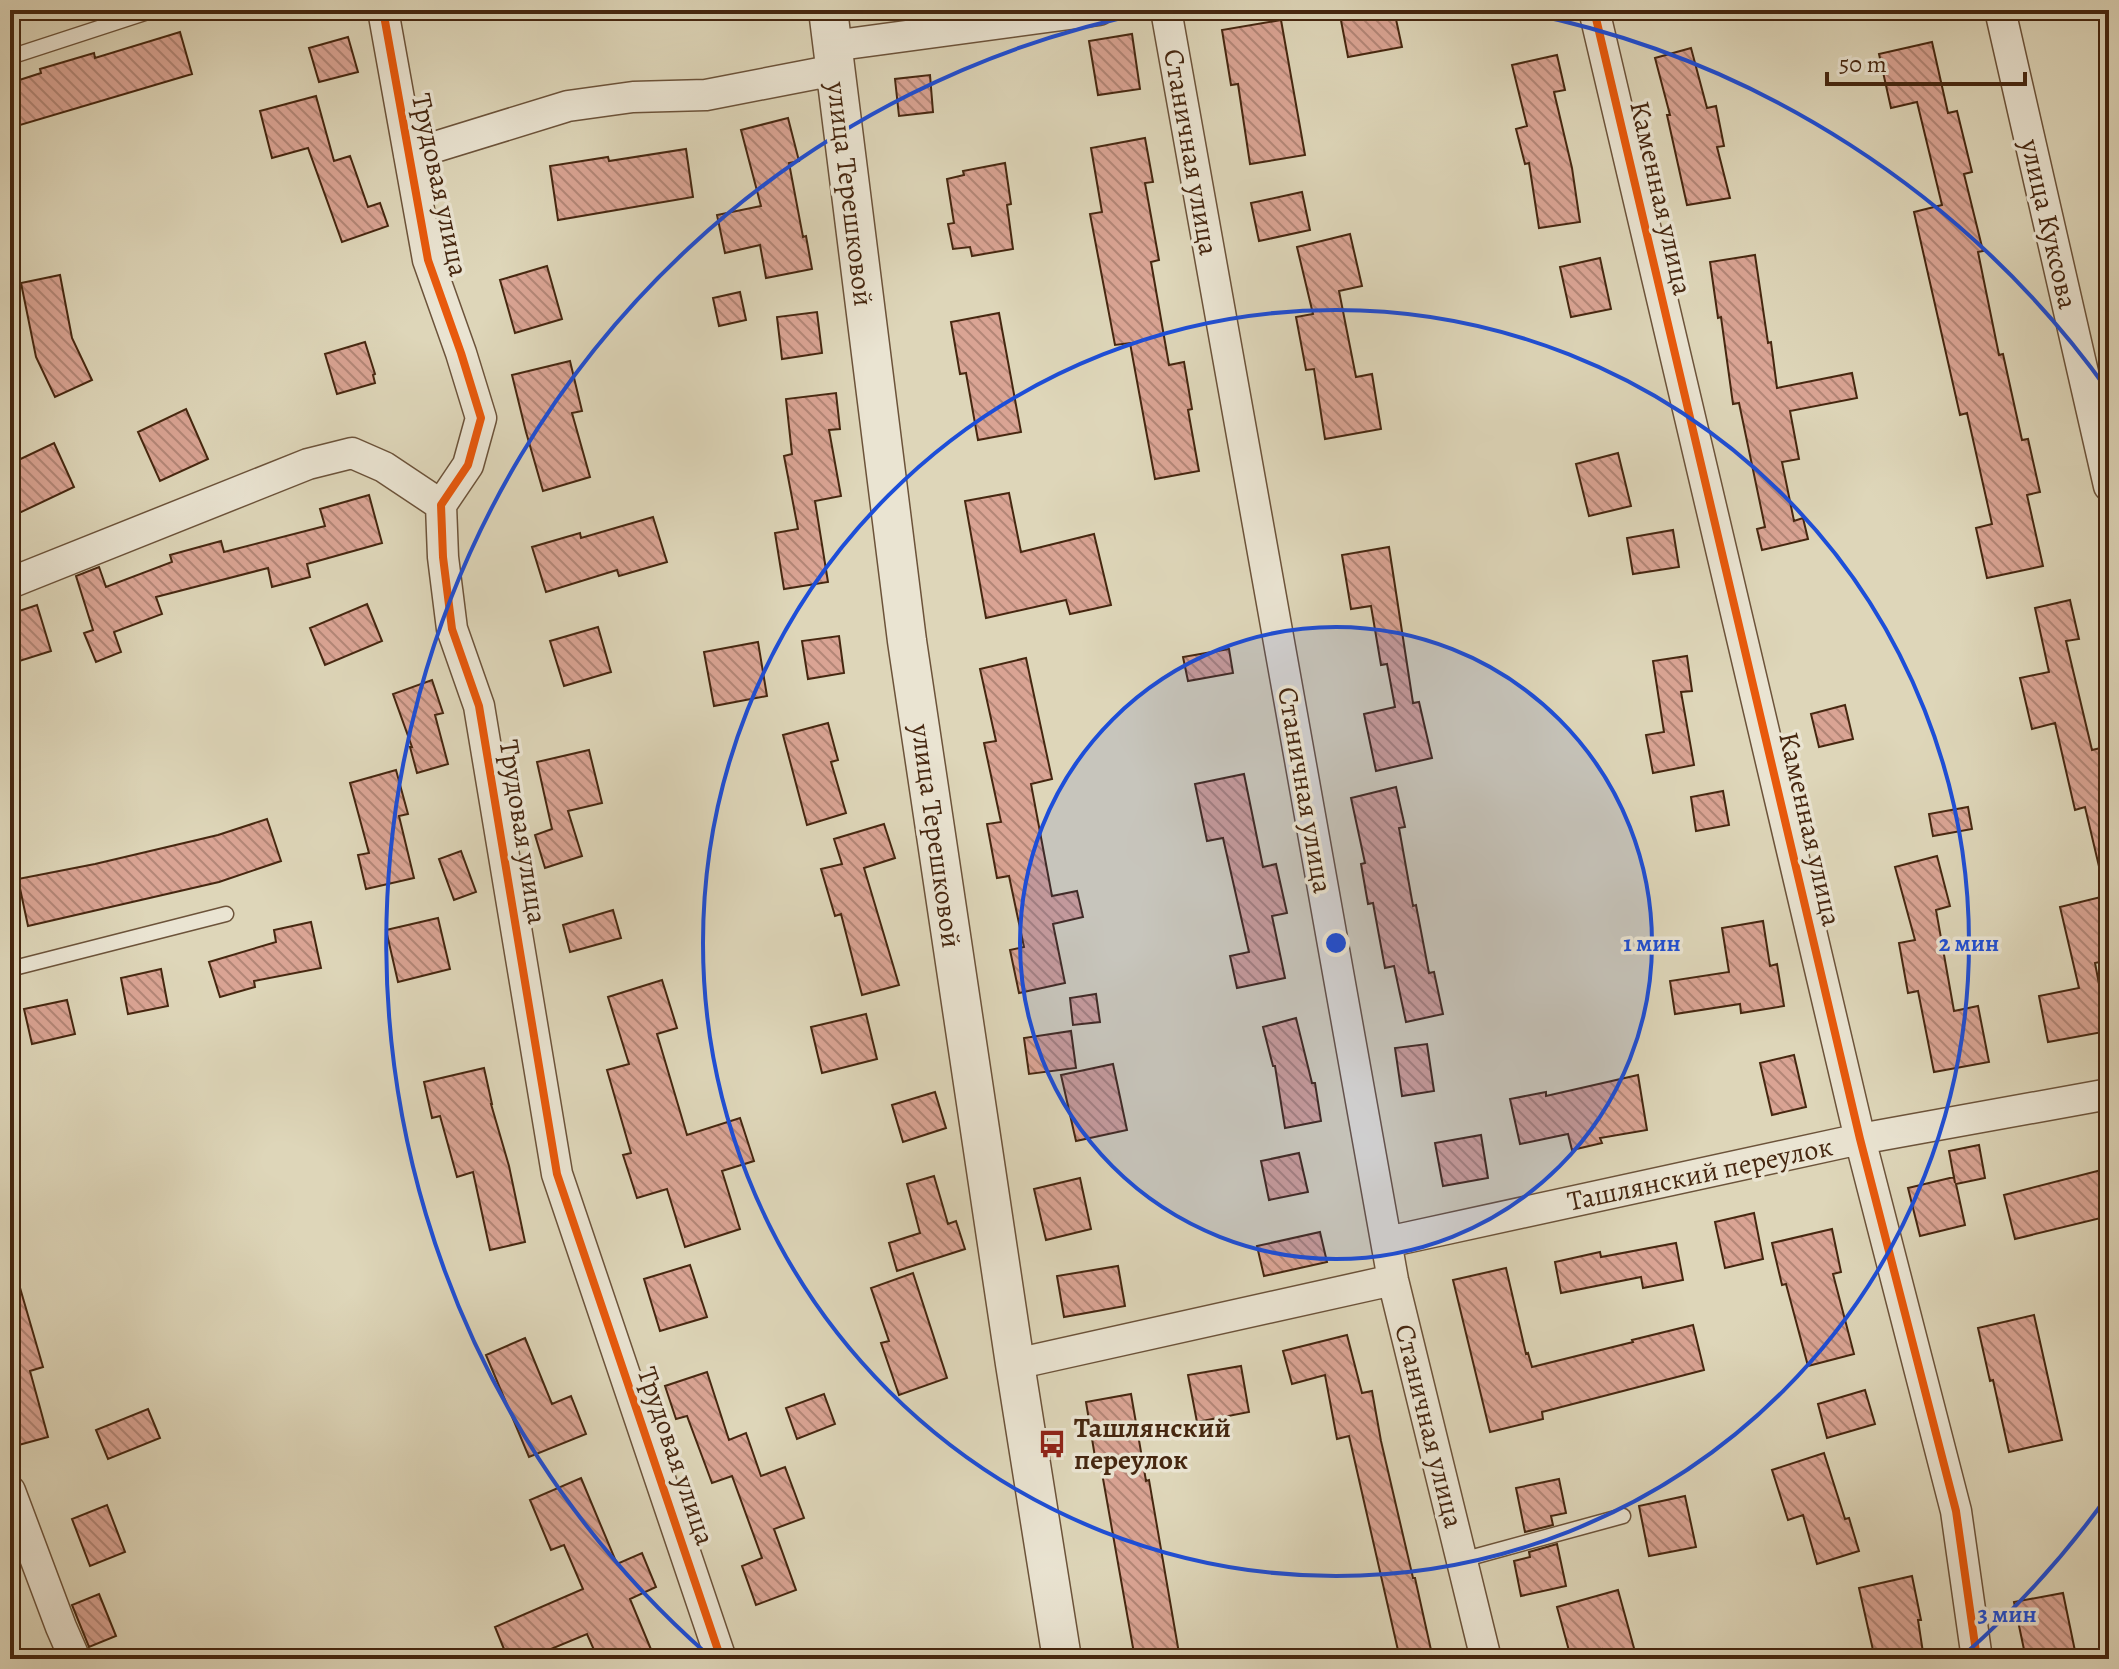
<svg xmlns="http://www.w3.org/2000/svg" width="2119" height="1669" font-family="Alegreya,serif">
	<defs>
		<pattern id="building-back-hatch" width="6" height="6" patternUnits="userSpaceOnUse" patternTransform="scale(2)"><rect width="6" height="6" fill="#daa494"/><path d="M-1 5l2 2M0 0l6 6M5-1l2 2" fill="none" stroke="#b38677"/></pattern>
	</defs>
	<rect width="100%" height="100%" fill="#ded6b9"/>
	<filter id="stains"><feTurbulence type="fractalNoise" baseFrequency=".0025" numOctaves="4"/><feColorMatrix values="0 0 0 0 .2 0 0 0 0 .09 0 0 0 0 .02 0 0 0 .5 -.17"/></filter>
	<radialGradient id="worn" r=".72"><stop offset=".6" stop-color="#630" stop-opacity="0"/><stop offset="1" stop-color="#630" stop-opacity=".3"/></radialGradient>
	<path fill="url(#building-back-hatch)" stroke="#462710" stroke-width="2" d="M1339 10H1394L1402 47 1348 57Z
		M1281 20 1305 155 1250 164 1238 84 1231 85 1222 30Z
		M180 32 192 74 10 128V83L41 73 40 69 94 53 95 58Z
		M1132 34 1140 89 1098 95 1089 41Z
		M348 37 358 72 319 82 309 48Z
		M1932 42 1948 113 1957 111 1972 172 1964 174 1983 251 1978 252 1999 355 2003 354 2022 440 2028 439 2040 492 2027 495 2043 566 1987 578 1976 528 1992 524 1967 413 1960 415 1914 212 1942 205 1917 102 1891 108 1879 54Z
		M1691 48 1707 108 1716 106 1724 146 1717 147 1730 198 1687 205 1667 115H1670L1655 58Z
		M1557 55 1565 90 1554 92 1572 168 1580 222 1539 228 1529 163 1525 164 1516 129 1527 126 1512 65Z
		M930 75 933 112 899 116 895 79Z
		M316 96 334 161 350 156 368 207 380 203 388 226 342 242 308 148 272 158 260 111Z
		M788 118 799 161 789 163 803 237 806 236 812 269 766 278 760 245 725 253 717 215 761 206 741 130Z
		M1145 138 1153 182 1145 183 1159 260 1151 262 1169 365 1184 362 1192 409 1188 410 1199 471 1155 479 1130 343 1115 345 1090 214 1102 212 1091 148Z
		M686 149 693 197 558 220 550 166 608 157 609 161Z
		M1005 163 1011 204 1007 205 1013 249 972 256 970 247 953 249 948 224 954 223 947 179 964 175 963 171Z
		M1302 192 1310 230 1259 241 1251 203Z
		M1350 234 1362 286 1339 291 1356 377 1372 374 1381 429 1325 439 1314 369 1306 370 1296 317 1313 314 1297 247Z
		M1755 255 1768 343 1771 342 1777 388 1852 373 1857 398 1790 411 1799 459 1782 462 1794 521 1803 518 1808 539 1762 550 1757 529 1765 527 1739 403 1733 404 1721 317 1718 318 1710 262Z
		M1600 258 1611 309 1571 317 1560 267Z
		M547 266 562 319 515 333 500 280Z
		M60 275 72 338 92 380 55 397 36 357 21 283Z
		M740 292 746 320 719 326 713 298Z
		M817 312 822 353 782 359 777 317Z
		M999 313 1021 432 978 440 966 373 960 374 951 322Z
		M365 342 375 374 373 375 375 383 337 394 325 354Z
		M570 361 582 411 572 413 590 477 543 491 526 432 512 375Z
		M836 393 840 429 829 430 841 496 815 501 828 582 784 589 775 533 798 529 784 456 792 454 786 399Z
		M186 409 208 459 160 481 138 432Z
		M54 443 74 487 17 514 10 500V464Z
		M1618 453 1631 506 1589 516 1576 464Z
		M1009 493 1021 552 1094 534 1111 605 1070 614 1066 600 986 618 965 501Z
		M369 495 382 543 307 564 310 577 272 587 268 568 156 597 162 614 114 632 121 652 96 662 84 633 93 630 76 576 99 567 106 587 172 562 170 555 221 541 224 552 325 526 320 509Z
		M653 517 667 562 619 576 617 570 546 592 532 547 580 533 581 538Z
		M1673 530 1679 567 1633 574 1627 538Z
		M1389 547 1413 703 1419 702 1432 758 1376 771 1364 714 1395 707 1387 664 1381 665 1371 606 1351 609 1342 555Z
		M2070 600 2079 639 2066 641 2092 750 2109 746V874L2101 875 2085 807 2075 810 2055 723 2032 729 2020 678 2049 672 2035 608Z
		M367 604 382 641 325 665 310 628Z
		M37 605 51 651 10 664V614Z
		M598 627 611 672 564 686 550 641Z
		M839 636 844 673 808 679 802 641Z
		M758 642 767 696 714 706 704 652Z
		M1229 649 1233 673 1188 681 1183 657Z
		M1687 656 1692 691 1681 692 1694 765 1653 773 1646 735 1664 732 1653 661Z
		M1026 658 1052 779 1031 784 1052 896 1077 891 1083 917 1053 924 1065 983 1019 993 1010 950 1024 947 1009 876 997 878 987 824 1001 822 984 743 996 741 980 669Z
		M432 680 443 713 435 715 448 764 417 773 410 747H412L393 694Z
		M1845 705 1853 739 1819 747 1811 714Z
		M828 723 838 760 831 762 846 813 807 825 783 735Z
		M589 750 602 803 568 811 582 856 545 868 535 835 552 829 537 762Z
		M396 770 408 814 399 816 414 878 366 889 358 855 369 853 350 783Z
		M1244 774 1263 867 1276 864 1287 913 1272 916 1285 978 1237 988 1230 956 1249 952 1223 838 1207 841 1195 784Z
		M1396 787 1405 827 1399 828 1413 906 1416 905 1429 973 1434 972 1443 1014 1406 1022 1394 966 1385 968 1373 903 1368 904 1361 864 1365 863 1351 798Z
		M1723 791 1729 825 1696 831 1691 797Z
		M1968 807 1972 829 1933 836 1929 814Z
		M267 819 281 861 219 882 28 926 18 879 95 864 218 835Z
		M884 824 895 858 864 868 899 985 862 995 841 914 835 916 821 869 842 864 834 839Z
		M461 851 476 892 454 900 439 859Z
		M1937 856 1950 906 1936 910 1954 1011 1978 1006 1989 1062 1934 1072 1918 991 1908 993 1899 943 1915 940 1895 867Z
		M2109 895V960L2095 963 2108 1031 2048 1042 2039 996 2079 988 2060 907Z
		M613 910 621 938 570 952 563 925Z
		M438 918 450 969 398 982 386 930Z
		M1763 921 1770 966 1777 964 1784 1006 1741 1013 1740 1004 1675 1014 1670 981 1729 972 1722 928Z
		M311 922 321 968 254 981 255 987 220 997 209 962 276 942 274 930Z
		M161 969 168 1006 128 1014 121 978Z
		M662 980 677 1028 657 1034 687 1135 740 1118 754 1161 722 1171 740 1229 685 1247 667 1189 637 1198 623 1155 631 1153 607 1070 629 1064 608 997Z
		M1096 994 1100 1022 1073 1025 1070 998Z
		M67 1000 75 1034 32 1044 24 1009Z
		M866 1014 877 1059 822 1073 811 1027Z
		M1296 1018 1312 1083H1315L1321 1121 1285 1128 1275 1066H1273L1263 1027Z
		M1071 1031 1076 1068 1029 1074 1024 1038Z
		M1427 1044 1434 1091 1402 1096 1395 1048Z
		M1794 1055 1806 1107 1772 1115 1760 1063Z
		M1113 1064 1127 1130 1076 1141 1061 1075Z
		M484 1068 492 1104H491L509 1166 525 1242 490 1250 473 1172 457 1177 440 1116 432 1118 424 1082Z
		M1638 1075 1647 1130 1600 1138 1602 1143 1572 1150 1568 1134 1520 1144 1510 1099 1546 1092V1096Z
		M935 1092 946 1128 903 1142 892 1105Z
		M1481 1135 1488 1178 1443 1186 1435 1143Z
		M1979 1145 1985 1178 1956 1184 1965 1225 1920 1236 1908 1188 1954 1177 1955 1183 1949 1151Z
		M1299 1153 1308 1192 1269 1200 1261 1161Z
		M2109 1168V1216L2015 1239 2004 1195Z
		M934 1176 948 1224 956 1221 965 1249 897 1271 889 1243 920 1233 907 1184Z
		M1080 1178 1091 1229 1046 1240 1034 1189Z
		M1754 1213 1763 1259 1725 1268 1715 1222Z
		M1832 1229 1841 1272 1833 1274 1854 1354 1808 1366 1786 1284 1782 1285 1772 1243Z
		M1320 1232 1327 1262 1264 1276 1257 1246Z
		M1676 1243 1683 1280 1643 1288 1641 1277 1561 1293 1555 1262 1600 1252 1601 1257Z
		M690 1265 707 1317 660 1331 644 1279Z
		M1118 1266 1125 1306 1064 1317 1057 1276Z
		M1506 1268 1526 1354 1528 1353 1532 1367 1633 1342 1632 1340 1693 1325 1704 1370 1542 1412 1543 1419 1490 1432 1453 1280Z
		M913 1273 947 1378 899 1395 881 1343 889 1341 871 1288Z
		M16 1274 43 1367 30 1371 48 1437 15 1446 10 1429V1275Z
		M2034 1315 2062 1440 2009 1452 1993 1380 1990 1381 1978 1328Z
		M1347 1335 1362 1393 1372 1391 1381 1441 1413 1578H1415L1433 1659H1400L1349 1436 1337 1439 1325 1375 1292 1384 1283 1351Z
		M525 1338 552 1404 571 1396 586 1434 529 1457 486 1355Z
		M1241 1366 1249 1412 1197 1422 1188 1375Z
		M707 1372 729 1440 746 1433 761 1476 785 1467 804 1518 774 1529 796 1590 756 1605 742 1566 762 1558 732 1476 712 1483 687 1416 676 1419 665 1386Z
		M1865 1390 1875 1424 1827 1438 1818 1404Z
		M824 1394 835 1424 797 1439 786 1408Z
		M1131 1394 1146 1481 1149 1480 1180 1659H1135L1099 1456 1095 1457 1086 1402Z
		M148 1409 160 1438 108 1459 96 1430Z
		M1824 1453 1845 1519 1849 1518 1859 1551 1817 1564 1803 1515 1788 1520 1772 1470Z
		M581 1478 617 1564 642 1553 656 1587 630 1599 655 1659H598L587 1634 527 1659H508L495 1627 583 1589 564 1545 551 1550 530 1500Z
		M1559 1479 1566 1513 1551 1516 1553 1525 1525 1532 1516 1488Z
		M1685 1496 1696 1547 1649 1556 1639 1506Z
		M107 1505 125 1552 90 1566 72 1519Z
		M1557 1544 1566 1586 1521 1596 1514 1561 1530 1557 1529 1552Z
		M1912 1576 1921 1620H1918L1924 1659H1875L1859 1588Z
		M1618 1590 1637 1659H1605L1602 1649 1571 1658 1557 1607Z
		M2063 1593 2075 1651 2026 1659 2014 1602Z
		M99 1594 116 1636 89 1647 72 1605Z"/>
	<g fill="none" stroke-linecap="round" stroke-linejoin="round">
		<defs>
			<path id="service" d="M10 57 154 10
				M10 969 226 914
				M1462 1560 1623 1516"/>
			<path id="minor" d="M383 10 428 260 461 353 481 418 468 465 441 505 443 557 452 629 479 706 557 1174 721 1659
				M1166 10 1393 1280 1486 1659
				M1594 10 1860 1139 1956 1511 1977 1659
				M2000 10 2109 486
				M832 46 1099 10
				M409 155 568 106 633 97 706 95 835 70
				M10 583 308 464 352 453 384 467 441 505
				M1387 1242 1860 1139 2109 1094
				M1015 1364 1393 1280
				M10 1491 61 1627 75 1659"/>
			<path id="tertiary" d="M828 10 907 641 1015 1364 1062 1659"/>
		</defs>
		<use href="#service" stroke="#6c533a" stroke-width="17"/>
		<use href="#minor" stroke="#6c533a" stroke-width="33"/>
		<use href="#tertiary" stroke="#6c533a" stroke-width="41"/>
		<use href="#service" stroke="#eae4d2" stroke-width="14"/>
		<use href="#minor" stroke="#eae4d2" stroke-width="30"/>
		<use href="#tertiary" stroke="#eae4d2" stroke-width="38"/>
		<defs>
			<path id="cycleway" d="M383 10 428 260 461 353 481 418 468 465 441 505 443 557 452 629 479 706 557 1174 721 1659
				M1594 10 1860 1139 1956 1511 1977 1659"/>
		</defs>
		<use href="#cycleway" stroke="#eae4d2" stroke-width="13"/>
		<use href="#cycleway" stroke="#e8590c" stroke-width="8"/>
	</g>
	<circle cx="1336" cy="943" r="316" fill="#1d4ed8" fill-opacity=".12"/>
	<g fill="none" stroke="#1d4ed8" stroke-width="4">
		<circle cx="1336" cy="943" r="316"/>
		<circle cx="1336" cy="943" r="633"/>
		<path d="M2109 1494A949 949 0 0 1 1965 1654M707 1654A949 949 0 0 1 1155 11M1517 11A949 949 0 0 1 2109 392"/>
	</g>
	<defs>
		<symbol id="bus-bare" viewBox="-9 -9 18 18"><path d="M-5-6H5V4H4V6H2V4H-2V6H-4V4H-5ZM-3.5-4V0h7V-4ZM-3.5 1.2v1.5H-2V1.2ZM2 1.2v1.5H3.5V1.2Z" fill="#8f2418" stroke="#eae4d2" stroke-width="2.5" paint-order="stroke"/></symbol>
	</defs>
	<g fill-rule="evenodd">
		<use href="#bus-bare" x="1032" y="1424" width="40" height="40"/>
	</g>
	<g text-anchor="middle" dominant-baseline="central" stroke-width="7" stroke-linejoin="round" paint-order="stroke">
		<g font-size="28" fill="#462710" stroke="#eae4d2">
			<text transform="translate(1191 152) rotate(80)">Станичная улица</text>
			<text transform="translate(440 185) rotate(78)">Трудовая улица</text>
			<text transform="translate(850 194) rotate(83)">улица Терешковой</text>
			<text transform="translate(1661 198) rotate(77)">Каменная улица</text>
			<text transform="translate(2049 224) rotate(77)">улица Куксова</text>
			<text transform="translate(1305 790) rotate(80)">Станичная улица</text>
			<text transform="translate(1810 829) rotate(77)">Каменная улица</text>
			<text transform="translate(523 832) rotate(81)">Трудовая улица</text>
			<text transform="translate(936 836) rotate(82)">улица Терешковой</text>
			<text transform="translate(1700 1174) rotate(-12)">Ташлянский переулок</text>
			<text transform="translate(1429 1426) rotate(76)">Станичная улица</text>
			<text transform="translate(676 1456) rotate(71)">Трудовая улица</text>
		</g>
		<g font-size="28" font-weight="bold" fill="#462710" stroke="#eae4d2" text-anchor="start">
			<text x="1074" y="1428">Ташлянский<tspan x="1074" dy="32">переулок</tspan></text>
		</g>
	</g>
	<circle cx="1336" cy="943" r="12" fill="#1d4ed8" stroke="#eae4d2" stroke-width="4"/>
	<g font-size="24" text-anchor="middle" font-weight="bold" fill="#1d4ed8" stroke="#eae4d2" stroke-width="7" stroke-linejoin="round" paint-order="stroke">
		<text x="1652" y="951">1 мин</text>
		<text x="1969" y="951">2 мин</text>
		<text x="2007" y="1622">3 мин</text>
	</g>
	<rect width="2119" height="1669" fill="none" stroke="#ded6b9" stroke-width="40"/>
	<rect x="12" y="12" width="2095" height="1645" fill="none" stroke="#462710" stroke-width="4"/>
	<rect x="20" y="20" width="2079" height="1629" fill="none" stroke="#462710" stroke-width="2"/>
	<path d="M1827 72v12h198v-12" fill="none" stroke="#462710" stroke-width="4"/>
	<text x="1839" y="72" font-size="24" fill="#462710" stroke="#eae4d2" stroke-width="6" paint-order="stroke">50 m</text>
	<rect width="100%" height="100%" filter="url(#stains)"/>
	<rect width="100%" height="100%" fill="url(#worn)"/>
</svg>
